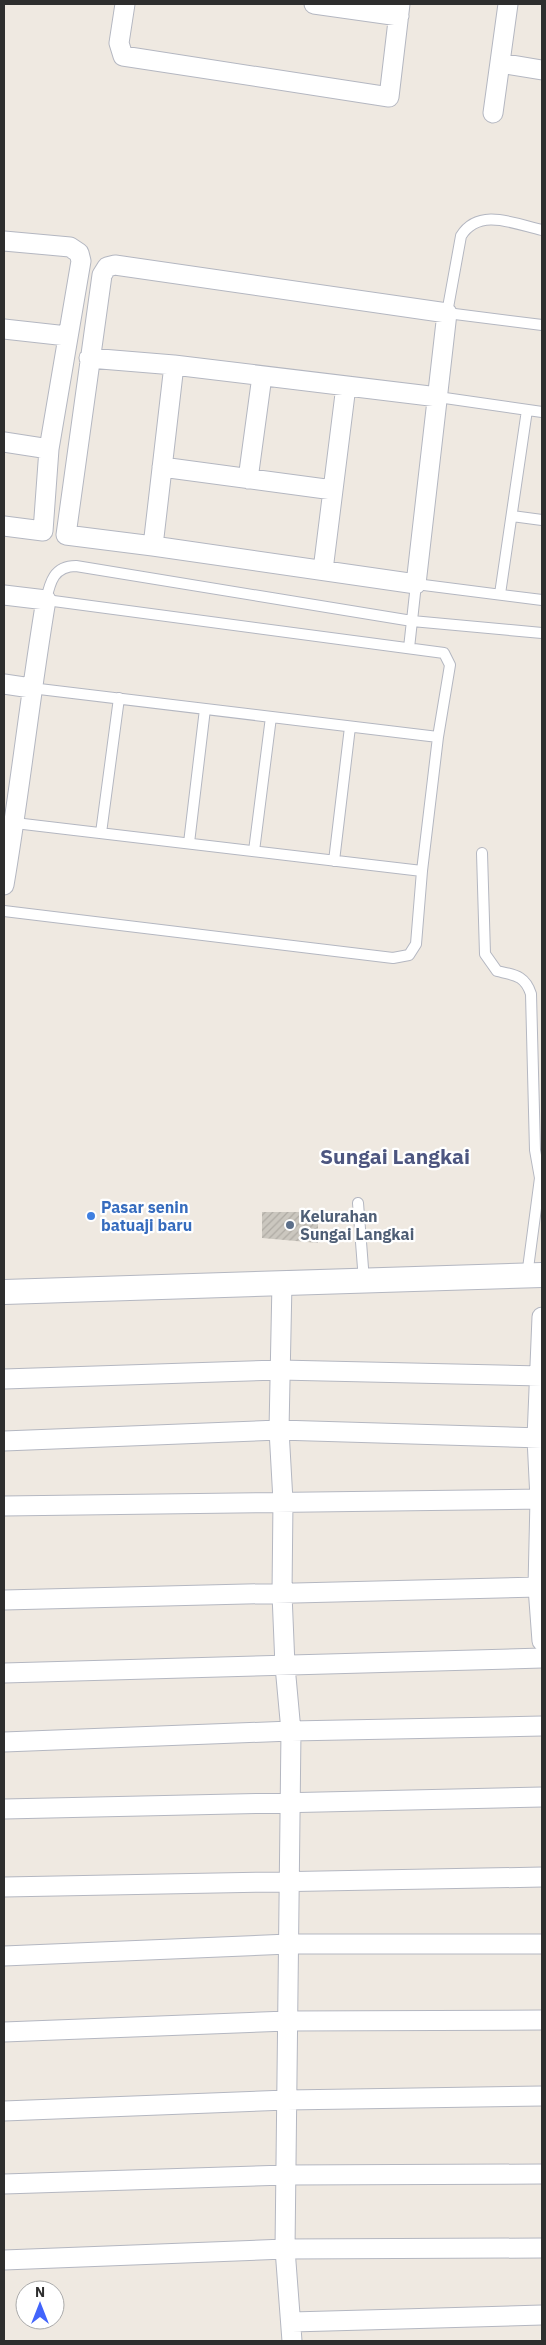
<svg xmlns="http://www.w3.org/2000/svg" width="546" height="2345" font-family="'IBM Plex Sans',sans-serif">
	<defs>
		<pattern id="building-hatch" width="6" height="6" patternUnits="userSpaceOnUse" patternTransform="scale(1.25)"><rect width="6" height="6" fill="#cbc7bf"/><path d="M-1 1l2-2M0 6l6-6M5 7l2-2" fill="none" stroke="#afaba4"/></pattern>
	</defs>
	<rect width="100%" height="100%" fill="#efe9e1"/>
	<path fill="url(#building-hatch)" d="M262 1212H318V1243L262 1238Z"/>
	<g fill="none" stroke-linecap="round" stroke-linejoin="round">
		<defs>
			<path id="service" d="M542 230C515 224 479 207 461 236L447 313 542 325
				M438 397 542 412
				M512 516 542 520
				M500 594 527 410
				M409 648 416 584 542 600
				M31 688 438 737
				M15 823 422 871
				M101 833 119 698
				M189 843 205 709
				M254 851 271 717
				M482 853 485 954 497 971C514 975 525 975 531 994L535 1150 540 1178 527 1276
				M334 861 350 727
				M4 911 393 958 409 955 416 944 422 871 438 737 450 665 444 653 46 600C50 582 54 566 76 566L412 621 542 633
				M358 1203 364 1281"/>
			<path id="minor" d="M125 4 119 43 123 56 389 97 400 4
				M314 4 399 16
				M500 63 542 70
				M493 113 508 4
				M4 241 70 247 79 253 81 261 49 449 43 531 4 526
				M115 265 447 313 416 584 153 546 66 535 102 275 107 267Z
				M4 329 67 336
				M89 358 174 365 438 397
				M4 442 49 449
				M162 467 333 490
				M248 479 262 376
				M153 546 174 365
				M323 570 346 386
				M4 595 46 600C30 695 20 791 4 885
				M4 684 31 688
				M282 1282 279 1430 283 1501 282 1594 285 1666 291 1731 285 2249 292 2341
				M542 1317 537 1438 540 1499 538 1587 542 1641
				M4 1379 280 1370 542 1376
				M4 1441 279 1430 542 1438
				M4 1506 542 1499
				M4 1600 538 1587
				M4 1673 542 1658
				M4 1742 291 1731 542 1726
				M4 1809 542 1797
				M4 1887 542 1877
				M4 1956 289 1944H542
				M4 2032 288 2021 542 2020
				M4 2111 287 2100 542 2096
				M4 2184 286 2175 542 2174
				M4 2260 285 2249 542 2248
				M292 2322 542 2315"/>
			<path id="tertiary" d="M4 1292 542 1275"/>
		</defs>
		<use href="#service" stroke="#b4b7c1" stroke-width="12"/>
		<use href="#minor" stroke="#b4b7c1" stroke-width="21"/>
		<use href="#tertiary" stroke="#b4b7c1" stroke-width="26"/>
		<use href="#service" stroke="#fff" stroke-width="10"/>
		<use href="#minor" stroke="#fff" stroke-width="19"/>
		<use href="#tertiary" stroke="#fff" stroke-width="24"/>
	</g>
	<circle fill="#3f7fe0" stroke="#fff" stroke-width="2" cx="91" cy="1216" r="5"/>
	<circle fill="#5c6f8a" stroke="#fff" stroke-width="2" cx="290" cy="1225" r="5"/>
	<g text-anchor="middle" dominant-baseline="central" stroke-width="4.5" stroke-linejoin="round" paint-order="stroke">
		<g font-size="16" font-weight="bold" fill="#366cbe" stroke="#fff" text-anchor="start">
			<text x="101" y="1207">Pasar senin<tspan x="101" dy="18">batuaji baru</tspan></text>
		</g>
		<g font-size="16" font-weight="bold" fill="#4e5e75" stroke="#fff" text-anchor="start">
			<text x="300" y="1216">Kelurahan<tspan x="300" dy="18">Sungai Langkai</tspan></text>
		</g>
		<g font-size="21" font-weight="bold" fill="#4d5680" stroke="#fff">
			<text x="395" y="1156">Sungai Langkai</text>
		</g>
	</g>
	<rect width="546" height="2345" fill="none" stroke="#2e2e2e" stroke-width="10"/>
	<g transform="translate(40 2305)"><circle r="24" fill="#ffffff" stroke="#ababab"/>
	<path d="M0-4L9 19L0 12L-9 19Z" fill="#4264fb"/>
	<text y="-8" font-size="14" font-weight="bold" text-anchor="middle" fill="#2e2e2e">N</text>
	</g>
</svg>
